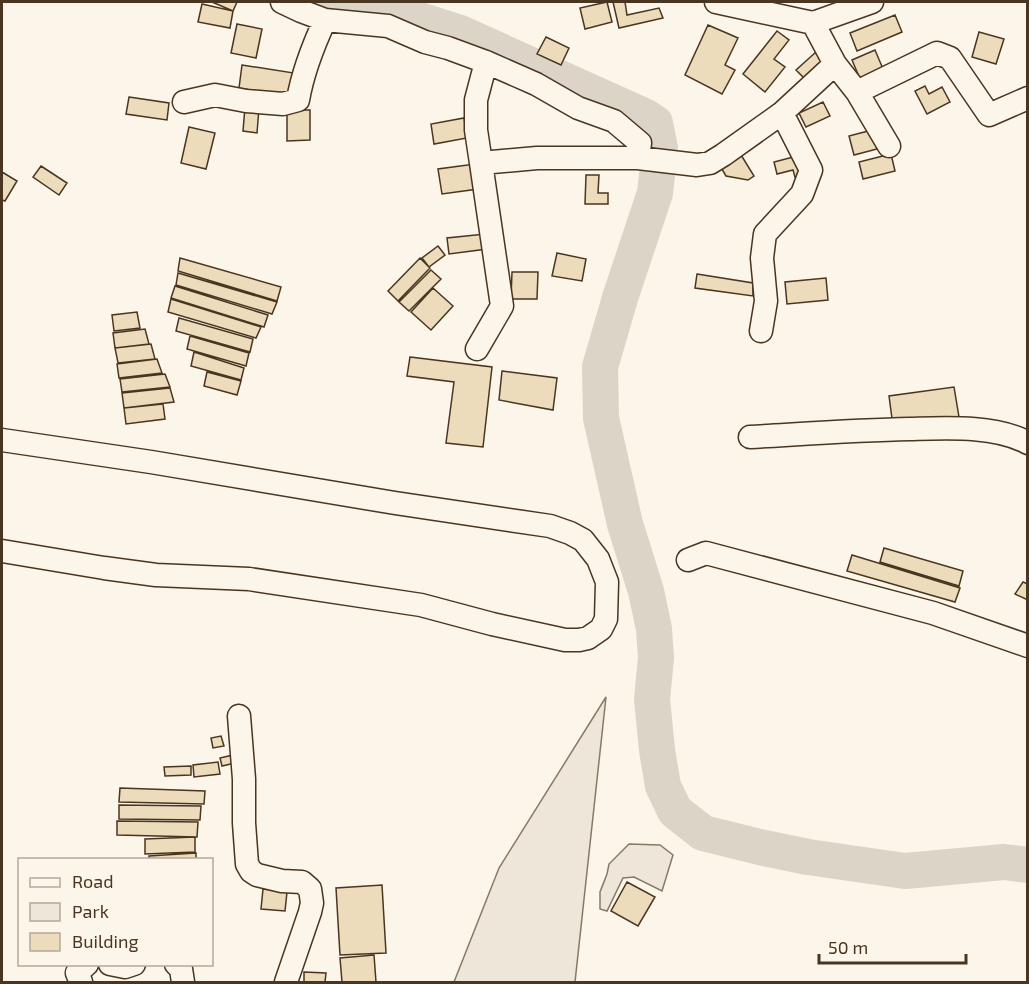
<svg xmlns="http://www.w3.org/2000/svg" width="1029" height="984" font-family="'Exo 2',sans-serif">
	<rect width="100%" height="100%" fill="#fbf6e9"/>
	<path fill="#ede6d9" stroke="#887966" stroke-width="1.5" d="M606 697 575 982H454L499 868Z
		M629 844 660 845 673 855 662 891 634 877 623 878 607 911 600 909V892L607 874 609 864Z"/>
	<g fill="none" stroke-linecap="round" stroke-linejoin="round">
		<path stroke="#dcd4c6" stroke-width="36" d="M310 2 332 7 364 9 407 16 460 33 646 117 655 123 660 148 655 193 620 298 600 367 601 418 625 524 646 591 654 629 656 658 652 699 657 750 663 786 675 811 703 833 764 848 808 857 905 871 1004 862 1028 865"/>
	</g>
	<path fill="#ecdcbc" stroke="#4a3520" stroke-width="1.5" d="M212 2H237L233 11Z
		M607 2 612 22 585 29 580 8Z
		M613 2H625L627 15 659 8 663 18 619 28Z
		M202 4 233 11 230 28 198 22Z
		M895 15 902 32 857 51 850 33Z
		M237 24 262 29 256 58 231 53Z
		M708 25 738 38 725 65 735 70 722 94 685 75Z
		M777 31 789 40 774 59 785 67 765 92 743 74Z
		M979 32 1004 39 996 64 972 57Z
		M546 37 569 48 561 65 537 54Z
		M875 50 886 76 863 86 852 60Z
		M816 52 828 66 809 83 796 70Z
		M242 65 294 73 290 96 239 88Z
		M925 86 929 94 942 87 950 102 927 114 915 91Z
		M129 97 169 103 167 120 126 114Z
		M823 102 830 116 806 127 799 113Z
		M245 107 259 108 257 133 243 131Z
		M287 110H310V140L287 141Z
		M464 118 467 138 434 144 431 124Z
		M189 127 215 133 206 169 181 163Z
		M872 130 877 149 854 155 849 136Z
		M738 150 754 176 748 180 726 176 719 164Z
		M891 154 895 171 863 179 859 162Z
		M801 155 805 174 795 177 793 170 777 174 774 162Z
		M475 164 478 189 442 194 438 169Z
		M41 166 67 183 59 195 33 177Z
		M2 172 17 181 5 201 2 200Z
		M586 175H599L598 193H608V204H585Z
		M485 234 487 249 449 254 447 238Z
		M438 246 445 255 429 267 422 258Z
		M557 253 586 259 582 281 552 276Z
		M180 258 281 287 277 301 178 271Z
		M420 258 430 268 398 301 388 291Z
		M431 270 441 279 409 311 399 302Z
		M512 272H538L537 299H511Z
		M178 273 277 302 272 314 176 285Z
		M697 274 753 283V296L695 288Z
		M826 278 828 300 787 304 785 282Z
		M175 286 268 315 264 327 171 298Z
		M433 288 453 306 431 330 411 312Z
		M171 299 261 327 256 338 168 312Z
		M137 312 140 328 114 331 112 315Z
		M179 318 253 339 250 352 176 331Z
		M145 329 149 344 115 348 113 333Z
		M190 336 249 353 246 366 187 349Z
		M151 344 155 359 118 363 115 348Z
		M194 352 244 368 241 380 191 366Z
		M410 357 492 367 483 447 446 443 454 382 407 376Z
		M157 359 162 373 119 378 117 364Z
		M502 371 557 378 553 410 499 400Z
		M207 372 241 381 237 395 204 386Z
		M165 374 170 387 122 392 120 379Z
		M954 387 959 417 893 426 889 396Z
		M170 388 174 402 124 408 122 393Z
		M163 404 165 419 126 424 124 408Z
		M884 548 963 571 959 586 880 562Z
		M852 555 960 588 955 602 847 571Z
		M1023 582 1028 584V600L1015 594Z
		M221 736 224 746 213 748 211 738Z
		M233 755 235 763 222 766 220 758Z
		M218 762 220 774 194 777 193 765Z
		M191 766V775L165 776 164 767Z
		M120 788 205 791 204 804 119 802Z
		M119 805 201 806 200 820 119 819Z
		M117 821 198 822 197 837 117 835Z
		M195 837V852L145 854V839Z
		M196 853V860H149V856Z
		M627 882 655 897 638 926 611 911Z
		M382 885 386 953 340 955 336 888Z
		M263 889 287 892 285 911 261 909Z
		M374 955 376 982H342L340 958Z
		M304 972 326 973 325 982H304Z"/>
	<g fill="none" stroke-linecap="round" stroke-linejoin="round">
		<defs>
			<path id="minor" d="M282 2 301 11 325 20 388 26 425 42 448 48 486 62 536 84 578 108 614 121 640 143 638 158H537L481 163 502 306 477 349
				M716 2 813 23 872 2
				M813 23 835 64 857 92 889 146
				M857 92 937 53 950 58 989 115 1028 98
				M184 102 215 95 246 101 283 104 298 100C303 71 313 46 325 20
				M638 158 697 165 710 163 723 155 782 113 835 64
				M481 163 476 130V100L486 62
				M761 331 766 301 762 258 765 234 802 194 811 170 782 113
				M750 437C803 434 857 430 910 429 946 428 996 425 1028 443
				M2 440 151 462 395 503 550 526 570 533 583 540 598 559 607 582 606 619 601 629 588 638 579 640H565L492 624 421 605 249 579 156 575 104 568 2 551
				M688 560 706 553 933 613 1028 646
				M239 716 244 779V823L247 864 251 871 257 875 282 881 302 882 310 889 312 903 310 912 286 982
				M110 964 125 967 134 964
				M176 964 181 969 183 982
				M81 982 77 973 87 964"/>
		</defs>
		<use href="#minor" stroke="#4a3520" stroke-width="25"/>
		<use href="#minor" stroke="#fbf6e9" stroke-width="22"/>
	</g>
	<rect width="1029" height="984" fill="none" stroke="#4a3520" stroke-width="6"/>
	<rect x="18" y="858" width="195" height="108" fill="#fbf6e9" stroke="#b4a999" stroke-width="1.5"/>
	<rect x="30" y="878" width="30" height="9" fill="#fbf6e9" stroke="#b4a999" stroke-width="1.5"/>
	<text x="72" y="888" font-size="18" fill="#4a3520">Road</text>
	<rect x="30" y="903" width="30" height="18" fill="#ede6d9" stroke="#b4a999" stroke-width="1.5"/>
	<text x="72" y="918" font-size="18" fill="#4a3520">Park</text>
	<rect x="30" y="933" width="30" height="18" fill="#ecdcbc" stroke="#b4a999" stroke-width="1.5"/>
	<text x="72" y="948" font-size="18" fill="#4a3520">Building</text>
	<path d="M819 954v9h147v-9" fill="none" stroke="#4a3520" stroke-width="3"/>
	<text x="828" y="954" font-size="18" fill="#4a3520" stroke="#fbf6e9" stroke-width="4.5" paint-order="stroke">50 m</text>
</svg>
